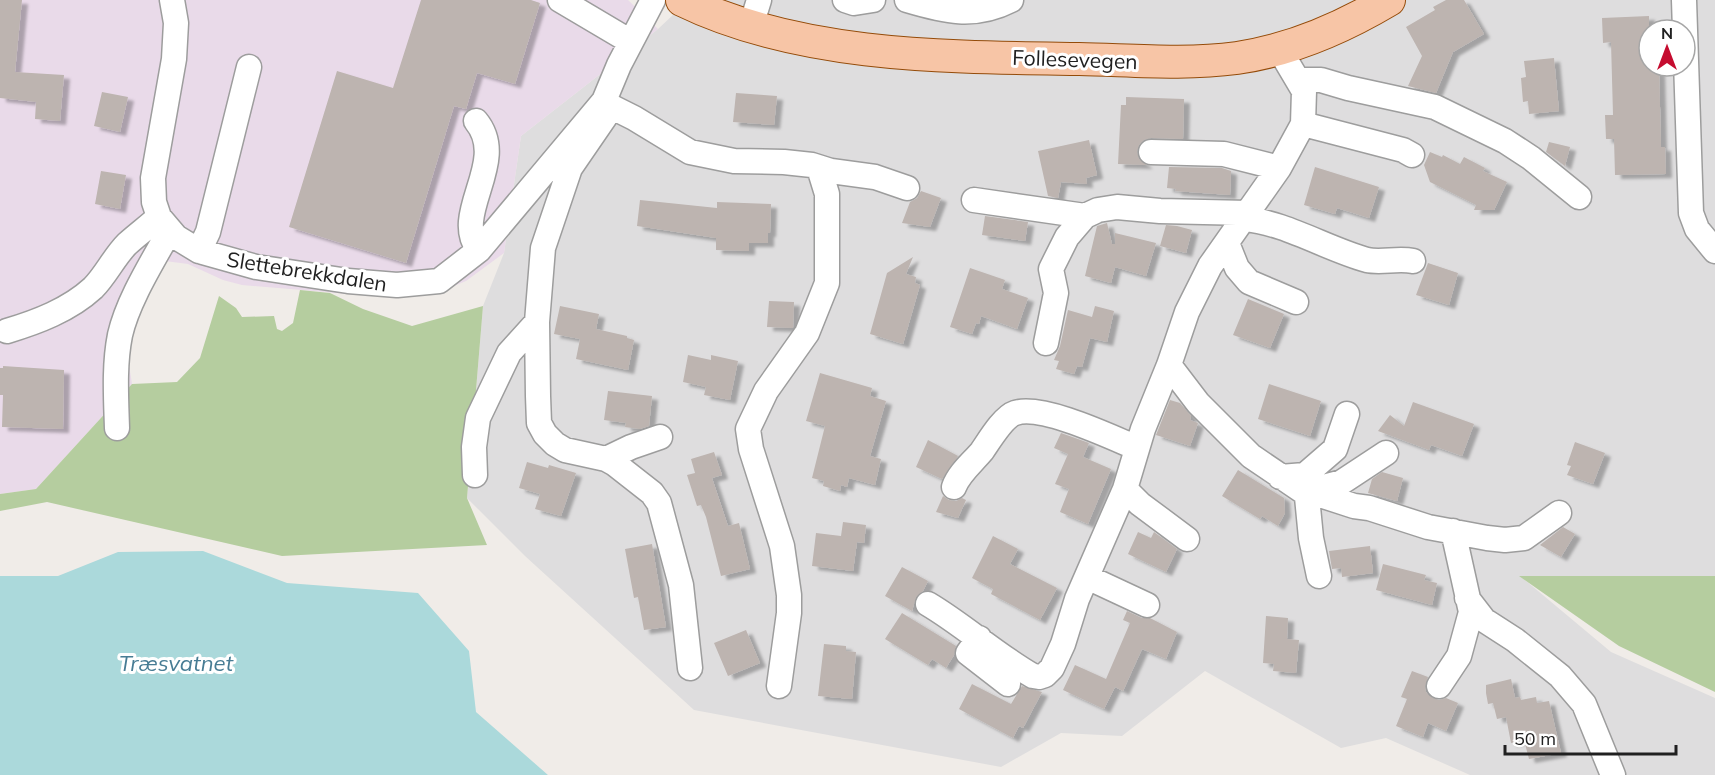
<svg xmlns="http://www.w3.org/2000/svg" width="1715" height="775" font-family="Mulish,sans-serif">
	<defs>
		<filter id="shadow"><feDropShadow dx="6" dy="4" stdDeviation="1.5" flood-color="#0004"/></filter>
	</defs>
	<rect width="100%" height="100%" fill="#f0ece8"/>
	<path fill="#deddde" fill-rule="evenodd" d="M689 0H1715V576H1520L1611 652 1715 698V775H1470L1386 738 1341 748 1205 671 1122 736 1061 733 1001 767 694 710 525 556 467 498 483 306 504 253 521 136 658 29ZM1649 30H1685V66H1649Z"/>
	<path fill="#e9dae9" d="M0 0H628L658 29 521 136 504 253 466 281 437 293 398 298 242 285 223 280 188 264 165 261 149 281 127 352 132 384 36 489 0 494Z"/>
	<path fill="#b5cd9f" d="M300 290 330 293 363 309 412 326 483 306 467 498 487 545 282 556 47 502 0 511V494L36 489 132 384 177 382 200 358 219 296 236 308 242 317 274 316 277 329 282 331 293 323Z
		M1519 576H1715V692L1619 646Z"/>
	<path fill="#abd9db" d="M203 551 287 583 418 593 469 651 476 712 548 775H0V576H58L118 552Z"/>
	<path fill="#bdb4b0" filter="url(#shadow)" d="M0 0H22L15 72 64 75 60 121 35 119 36 102 0 98Z
		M421 0H531L540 3 515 84 477 73 466 109 454 106 406 263 289 227 337 71 393 88Z
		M1446 0H1464L1484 34 1453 52 1436 93 1408 86 1422 56 1406 27 1435 10 1433 7Z
		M1649 16V66H1659L1661 147H1665L1666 174 1615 175 1614 139H1606L1605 115H1613L1611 42 1603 43 1602 18Z
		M1554 58 1559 111 1529 114 1528 101 1523 102 1521 78 1526 77 1524 61Z
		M102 92 128 97 120 132 94 126Z
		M736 93 777 96 774 125 733 122Z
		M1126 97 1184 99 1183 139 1151 138 1144 140 1139 145 1137 152 1139 159 1147 165 1118 164 1121 105H1126Z
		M1089 140 1097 175 1086 178 1087 184 1061 182 1058 198 1048 196 1038 151Z
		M1549 142 1570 147 1565 166 1546 152Z
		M1430 152 1442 157 1443 155 1460 164 1464 157 1485 168 1483 171 1507 182 1494 210H1474L1476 205 1430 182 1424 165Z
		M1169 167 1222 168 1231 171 1230 195 1175 191 1176 189 1167 188Z
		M1315 167 1379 187 1369 218 1337 208 1335 214 1304 205Z
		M101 171 126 175 120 209 95 204Z
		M921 191 941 198 930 227 902 223 910 202 917 198Z
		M640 200 717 208V202L771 204 770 233H768V243H749V251L716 250V238L637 226Z
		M985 216 1028 222 1025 241 982 235Z
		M1107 223 1112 244H1115V233L1156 243 1146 276 1115 267 1111 283 1085 276 1097 226Z
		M1166 225 1177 226 1192 230 1186 253 1160 246Z
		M913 257 906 274 916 277 915 283 920 285 903 344 870 334 887 273Z
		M1428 263 1458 273 1449 305 1416 295Z
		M970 268 1005 280 1002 289 1028 298 1017 329 981 316 979 324 976 323 972 334 950 327Z
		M1248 299 1284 314 1270 348 1233 335Z
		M769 301 794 302 793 328 767 327Z
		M560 306 599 314 596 329 627 336V338L634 340 628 370 576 359 580 339 554 334Z
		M1095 306 1114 311 1107 342 1090 338 1082 367 1077 366 1074 374 1056 369 1059 361 1054 360 1060 346 1068 310 1092 317Z
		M688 355 711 360V355L738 361 730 400 704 395 706 387 683 382Z
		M3 366 64 370 63 429 2 427 3 395H0V368H3Z
		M820 373 872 388 870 396 886 401 870 456 881 459 875 485 849 478 847 487 841 485 840 491 823 486 824 481 812 478 825 426 806 421Z
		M1269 384 1321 401 1310 436 1258 419Z
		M608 391 652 396 649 426 640 429 625 427 626 423 604 420Z
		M1170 400 1180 403 1191 416 1190 420 1198 423 1190 446 1156 435Z
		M1413 402 1474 424 1462 456 1431 445 1429 450 1378 431 1390 415 1404 426Z
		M1061 433 1089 443 1083 457 1111 469 1088 524 1060 512 1069 489 1055 484 1068 454 1054 448Z
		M928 440 958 456 942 479 916 467Z
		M1575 442 1605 453 1593 484 1567 475 1571 466 1567 465Z
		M714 452 722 475 712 478 728 526 739 523 750 569 721 576 706 517 701 505 697 506 687 475 695 473 691 459Z
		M527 462 548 468 549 465 576 473 561 516 535 509 540 494 519 488Z
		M1238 470 1284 498 1285 513 1278 526 1262 516 1260 519 1222 496Z
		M1382 472 1403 478 1397 501 1368 493 1372 479Z
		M943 496 949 500 956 501 962 498 966 500 958 518 936 512Z
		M843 522 866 525 864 543 857 542 853 571 812 566 816 533 841 536Z
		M1563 527 1575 534 1561 557 1540 545Z
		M1138 532 1151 538 1154 532 1177 549 1166 572 1128 554Z
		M993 536 1018 549 1010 564 1057 588 1040 620 991 594 993 589 972 578Z
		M652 544 666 627 644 630 638 597 634 598 625 549Z
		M1370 546 1373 573 1342 577 1341 568 1332 569 1329 551Z
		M1383 564 1426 575 1424 580 1437 583 1432 605 1376 590Z
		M902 567 928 581 923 591 916 597 912 611 885 596Z
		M1127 611 1142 618H1150L1177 632 1166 659 1142 649 1123 691 1115 687 1104 709 1063 690 1075 665 1106 679 1130 623 1123 620Z
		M902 613 956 646 954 655 946 668 932 659 928 665 885 639Z
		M1266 616 1288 618 1287 639 1299 640 1296 673 1273 671 1274 664 1263 663Z
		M746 630 760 663 728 676 714 643Z
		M824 644 846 646V651L856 652 852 699 818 696Z
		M1412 671 1428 677 1425 686 1426 692 1431 697 1439 700 1446 698 1458 703 1446 731 1428 723 1423 737 1396 726 1407 699 1401 697Z
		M1511 679 1515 698 1520 697 1521 700 1536 697 1537 703 1549 701 1561 753 1529 759 1524 740 1511 743 1506 717 1497 719 1493 703 1488 704 1486 693V685Z
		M972 684 1011 704 1022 686 1042 692 1023 728 1019 726 1013 738 959 709Z"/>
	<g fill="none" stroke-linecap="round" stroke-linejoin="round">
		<defs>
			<path id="minor" d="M172 0 176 23 174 59 153 178 154 202 159 217 176 237 199 251 256 267 348 281 397 285 439 281 479 250 604 101 614 108 634 118 690 152 734 161 784 162 812 165 831 171 875 177 907 188
				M560 0 631 42
				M653 0 619 65 604 101 605 117 570 168 543 248 537 322 538 396 539 423 545 434 555 444 565 450 606 459 615 464 652 493 659 503 681 585 690 668
				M845 0 854 3 873 0
				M907 0C944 11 974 19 1011 0
				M1684 0 1691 213 1697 229 1715 251
				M751 26 759 0
				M1298 80H1321L1348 88 1435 107 1505 141 1531 158 1579 197
				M476 121C510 162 450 214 479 250
				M1303 124 1403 150 1412 155
				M1151 152 1224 154 1279 168
				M974 200 1085 216
				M1244 219C1284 222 1327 249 1367 260 1381 263 1398 258 1413 261
				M1227 243 1237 268 1249 282 1296 302
				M199 251 208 232 249 67
				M7 331C37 322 69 310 93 288 106 275 114 257 127 244 137 235 149 226 159 217
				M1046 343 1056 293 1051 269 1067 237 1085 216 1098 210 1117 207 1160 211 1248 213
				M1169 365 1198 403 1251 456 1304 492 1317 494 1354 506 1369 508 1428 527 1487 538 1505 540 1524 538 1559 513
				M117 428C116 397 114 365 120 335 128 300 153 261 170 230
				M606 459 631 447 660 437
				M475 475 474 447 478 418 509 353 537 322
				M1280 477 1305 475 1335 449 1347 414
				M954 487C959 473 973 462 982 451 989 441 1003 417 1015 413 1042 404 1111 437 1137 448
				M1125 489 1140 504 1187 539
				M1319 576 1311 538 1307 497 1304 492 1342 482 1386 453
				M1087 577 1147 605
				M1467 598 1484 620 1515 640 1560 676 1584 704 1613 775
				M928 604C965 626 996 655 1033 676L1039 677 1045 675 1052 668 1063 644 1077 599 1125 489 1143 429 1169 365 1187 312 1210 266 1279 168 1303 124 1304 91 1279 49
				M979 638 968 653 1008 684
				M779 686 789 613V595L782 546 751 449 748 429 766 391 807 333 827 283V194L819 168
				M1439 686 1459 656 1471 612 1453 531"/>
			<path id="major" d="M682 0C801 58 949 57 1079 59 1131 60 1185 65 1237 58 1292 50 1342 28 1389 0"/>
		</defs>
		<use href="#minor" stroke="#9d9d9d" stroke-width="27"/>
		<use href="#major" stroke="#944b09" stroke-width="34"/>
		<use href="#minor" stroke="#fff" stroke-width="24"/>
		<use href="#major" stroke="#f7c5a6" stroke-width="32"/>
	</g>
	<g text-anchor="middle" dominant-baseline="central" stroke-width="6" stroke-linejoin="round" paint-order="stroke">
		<g font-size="21" fill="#202020" stroke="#fff">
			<text transform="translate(1075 59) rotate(2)">Follesevegen</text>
			<text transform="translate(307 271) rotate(9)">Slettebrekkdalen</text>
		</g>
		<g font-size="22" font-style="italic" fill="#477c94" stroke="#fff">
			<text x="176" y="663">Træsvatnet</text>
		</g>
	</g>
	<g transform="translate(1667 48)"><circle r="28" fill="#ffffff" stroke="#a6a6a6" stroke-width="1.5"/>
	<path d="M0-4.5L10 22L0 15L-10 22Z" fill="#c50c2f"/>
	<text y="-9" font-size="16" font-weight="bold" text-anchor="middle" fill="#202020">N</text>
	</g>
	<path d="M1505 745v9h171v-9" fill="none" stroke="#202020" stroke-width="3"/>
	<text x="1514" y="745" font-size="18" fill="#202020" stroke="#ffffff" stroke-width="4.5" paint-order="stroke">50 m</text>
</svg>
